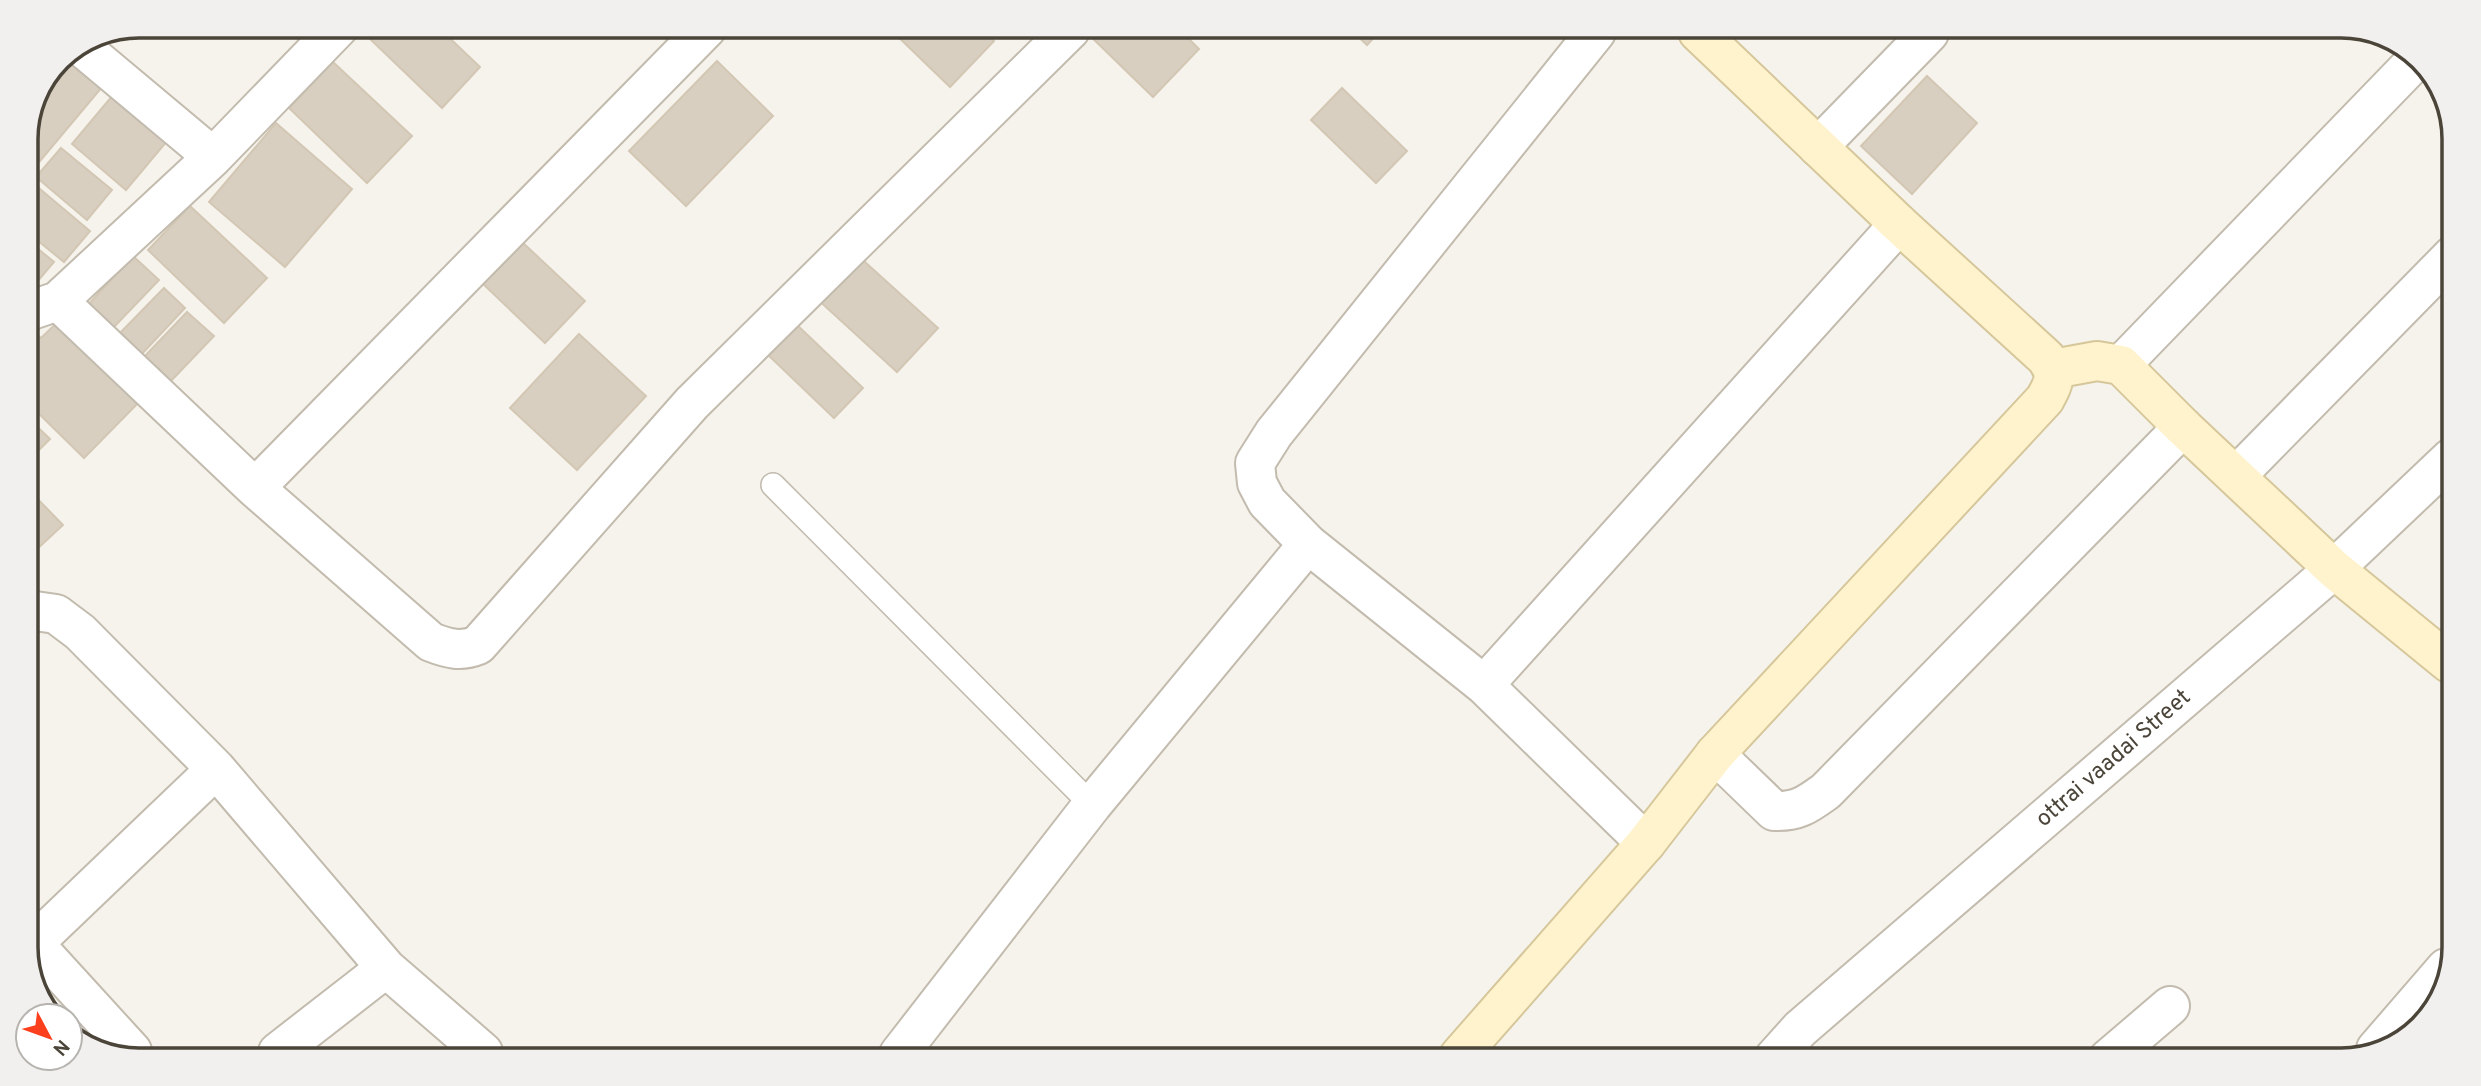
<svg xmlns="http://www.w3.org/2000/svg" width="2481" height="1086" font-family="Overpass,sans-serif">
	<rect width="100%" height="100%" fill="#f6f3ec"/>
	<path fill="#d8cfc1" stroke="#d3c7b4" stroke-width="2" d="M286 27H311L299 39Z
		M379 27H438L480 67 442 108 369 38Z
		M890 29 982 30 994 41 950 87Z
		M1084 30H1180L1199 49 1153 97Z
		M1352 31H1380L1367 45Z
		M74 53 107 81 40 161 26 149V132L60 59Z
		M717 61 773 116 686 206 629 151Z
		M333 62 412 136 367 183 289 108Z
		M1927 76 1977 123 1912 194 1861 146Z
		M1342 88 1407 151 1376 183 1311 120Z
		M113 95 167 141 126 190 72 144Z
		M276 123 352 189 285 267 209 202Z
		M61 148 112 190 87 220 36 177Z
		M34 184 90 231 64 262 26 231V193Z
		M190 206 267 278 224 323 148 250Z
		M26 239 54 262 26 295Z
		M521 241 585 301 545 343 482 283Z
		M855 253 938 328 897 372 815 297Z
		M133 256 159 280 111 330 86 307Z
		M164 288 185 308 139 357 117 336Z
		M187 312 214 336 169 383 143 358Z
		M64 316 145 396 84 458 26 401V326L41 338Z
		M795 323 863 388 834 418 766 353Z
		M579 334 646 396 577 470 510 408Z
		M26 416 50 439 26 463Z
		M26 487 63 525 34 552 26 545Z"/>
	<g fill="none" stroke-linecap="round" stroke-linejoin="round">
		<defs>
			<path id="lane" d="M773 485 1092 805"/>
			<path id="street" d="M1596 32 1274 433 1255 463 1257 483 1267 502 1308 544 1484 685 1646 843
				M84 49 213 157
				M1818 147 1929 33
				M58 301 255 488 431 642C449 649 461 652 478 645L692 403 1070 30
				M26 312 58 301 213 157 339 27
				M2121 365 2416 60
				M2236 476 2453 255
				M255 488 707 28
				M27 616 35 611 56 614 80 632 216 769 386 968 483 1052
				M1484 685 1899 224
				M1715 754 1774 811C1798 812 1808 804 1826 791L2183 427
				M27 936 132 1051
				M34 943 216 769
				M2376 1049 2446 968
				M278 1052 386 968
				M899 1054 1092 805 1308 544
				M1774 1058 1800 1029 2334 569 2451 458
				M2108 1059 2170 1006"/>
			<path id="secondary" d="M2053 369 2097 361 2121 365 2183 427 2334 569 2449 663
				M1459 1056 1646 843 1715 754 2045 399C2054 382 2058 376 2046 358L1899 224 1698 32"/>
		</defs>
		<use href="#lane" stroke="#c2bbae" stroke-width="26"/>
		<use href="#street" stroke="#c2bbae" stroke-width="42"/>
		<use href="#secondary" stroke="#d6c79b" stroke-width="42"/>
		<use href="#lane" stroke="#fff" stroke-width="23"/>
		<use href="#street" stroke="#fff" stroke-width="38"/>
		<use href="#secondary" stroke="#fff3cd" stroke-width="38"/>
	</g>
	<g text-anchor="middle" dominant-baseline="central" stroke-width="5" stroke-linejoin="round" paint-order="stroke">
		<g font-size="23" fill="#4b4439" stroke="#fff">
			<text transform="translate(2114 759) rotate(-41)">ottrai vaadai Street</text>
		</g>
	</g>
	<path d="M0 0H2481V1086H0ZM139 38H2341A101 101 0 0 1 2442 139V947A101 101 0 0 1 2341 1048H139A101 101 0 0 1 38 947V139A101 101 0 0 1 139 38Z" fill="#f1f0ef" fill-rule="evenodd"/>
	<path fill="none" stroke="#4b4439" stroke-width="3.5" d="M139 38H2341A101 101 0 0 1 2442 139V947A101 101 0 0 1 2341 1048H139A101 101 0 0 1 38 947V139A101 101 0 0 1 139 38Z"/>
	<g transform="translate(49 1037) rotate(131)"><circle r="33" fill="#ffffff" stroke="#b7b4b0" stroke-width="2"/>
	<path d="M0-5L12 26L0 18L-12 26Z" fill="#fc3f1d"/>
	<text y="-10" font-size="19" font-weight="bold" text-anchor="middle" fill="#4b4439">N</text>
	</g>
</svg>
